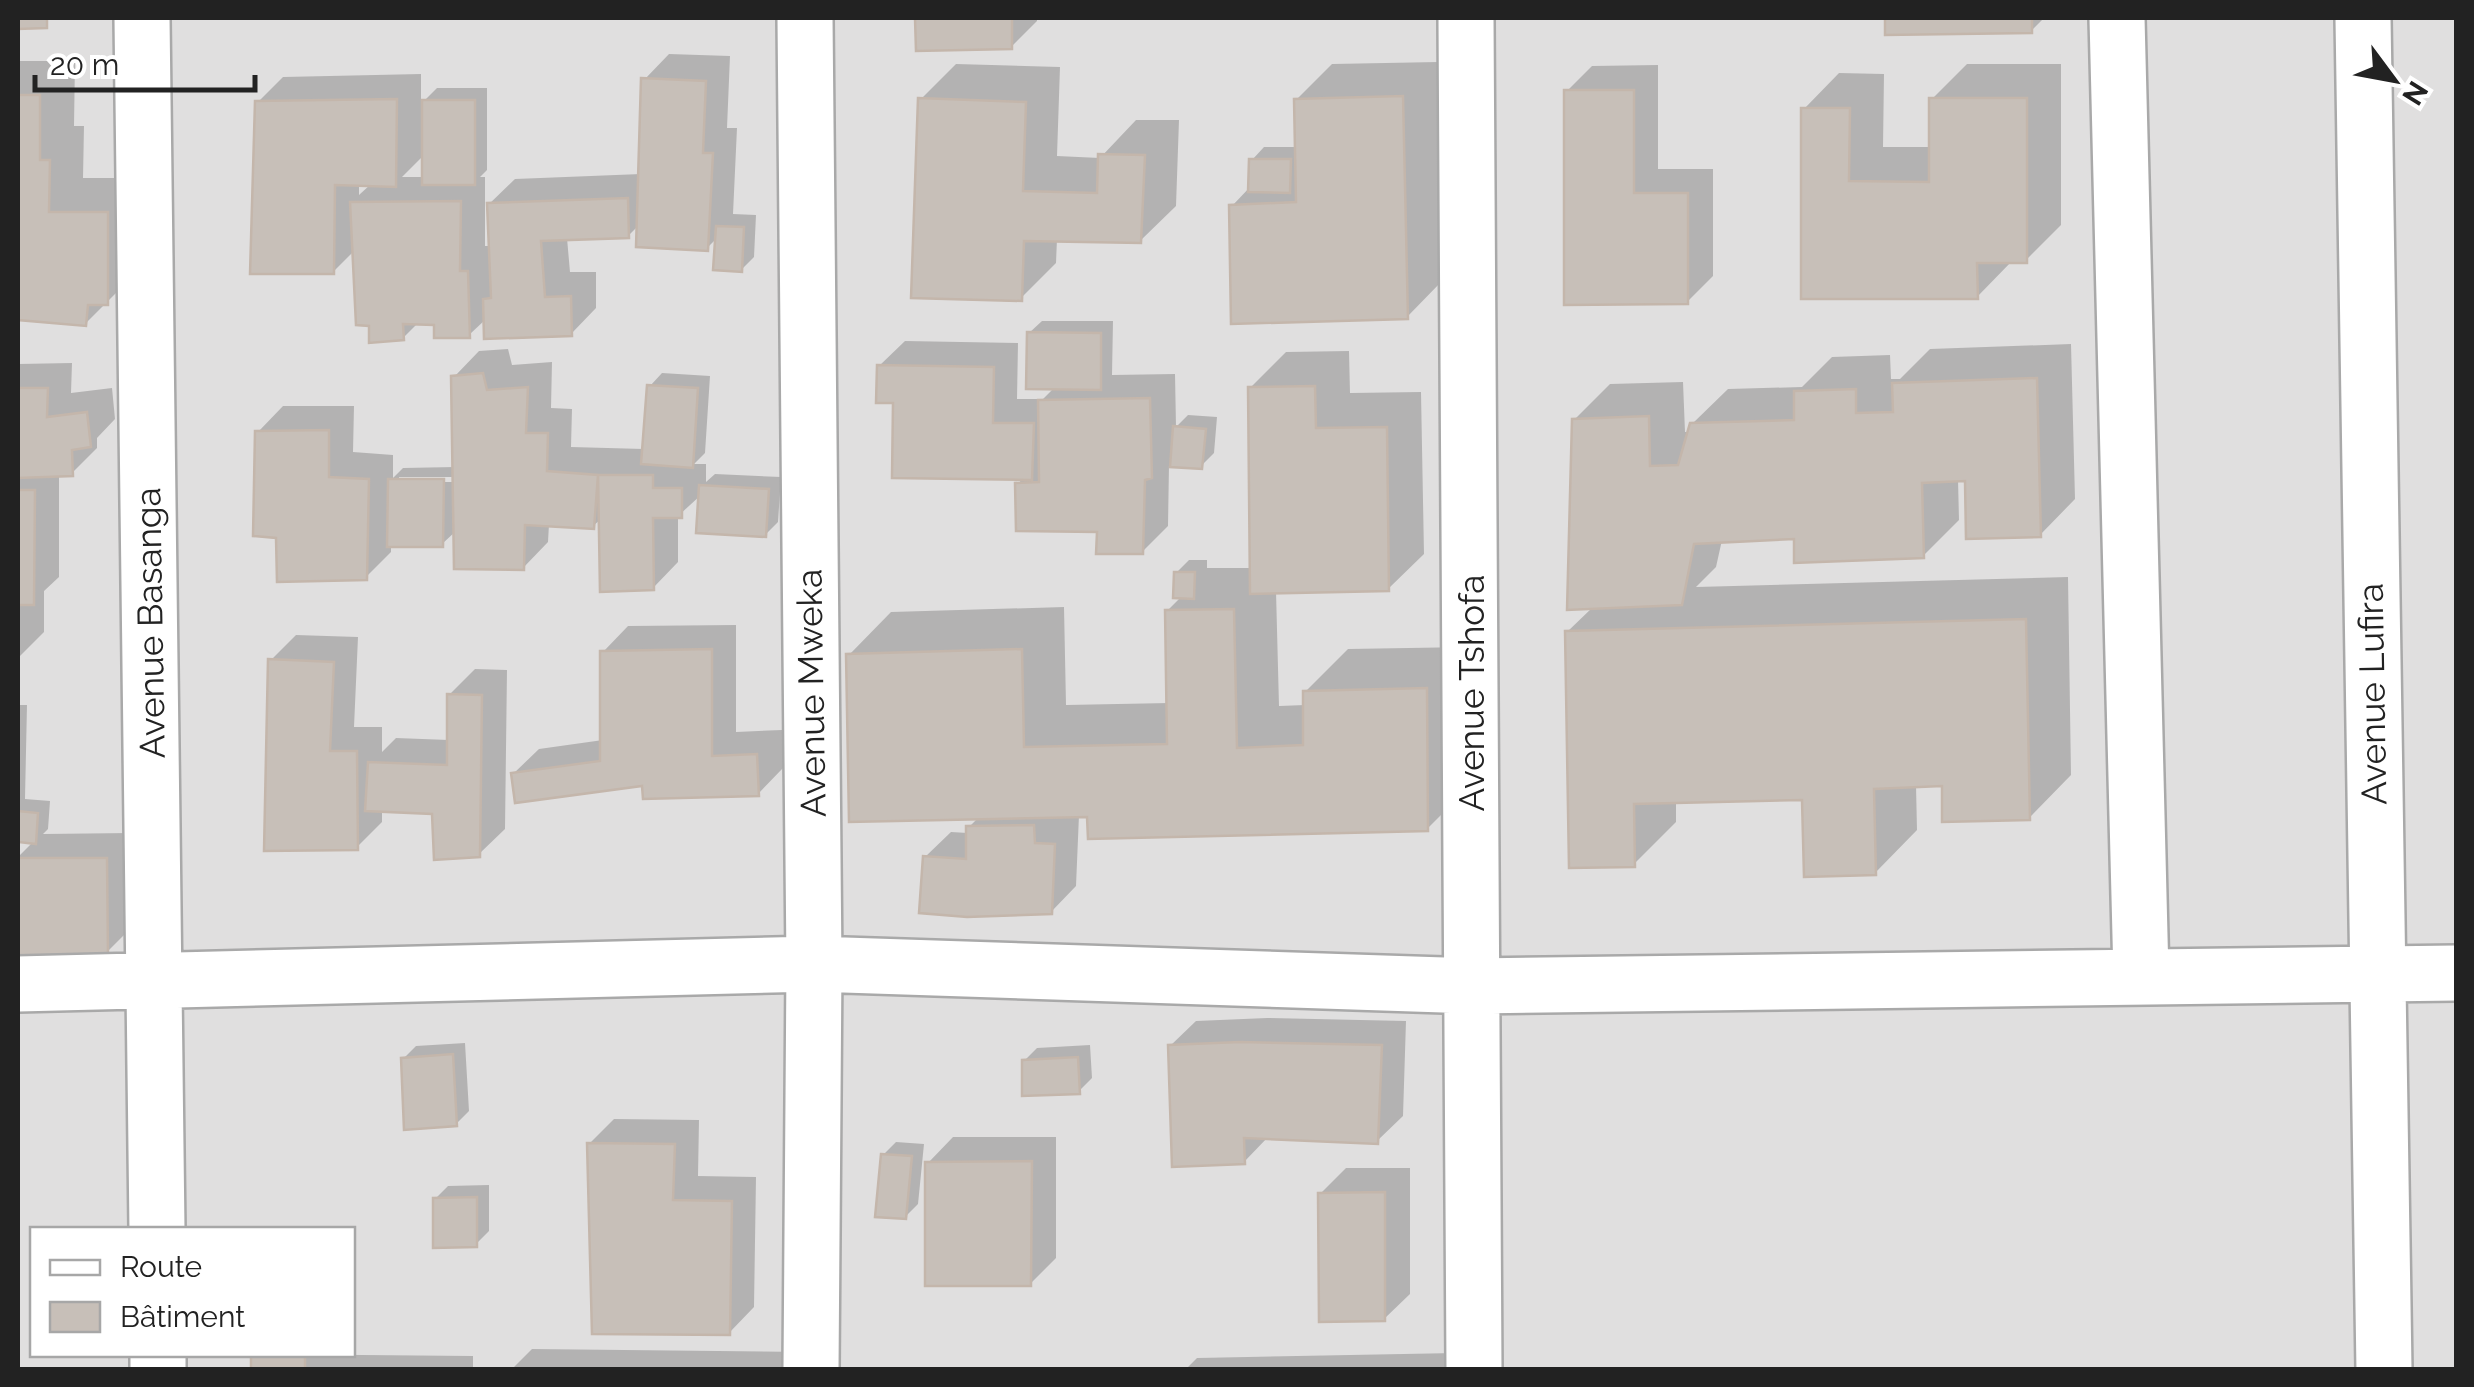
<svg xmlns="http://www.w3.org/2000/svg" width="2474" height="1387" font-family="Raleway,sans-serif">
	<rect width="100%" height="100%" fill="#f2efe9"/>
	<path fill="#e0dfdf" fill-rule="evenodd" d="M18 18H2456V1369H18ZM32 1230H352V1354H32Z"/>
	<path fill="#0003" fill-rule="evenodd" d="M918 18H1037V21L1011 47 918 49Z
		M1888 18H2044L2031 31 1888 33Z
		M669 54 730 56 727 128H737L733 214 756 215 754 257 741 270 718 237 707 248 640 224 628 236 567 238 570 272H596V308L571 334 486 319 469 335 436 323 419 322 403 338 371 323 355 250 333 272 258 102 283 77 421 74V104L437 88H487V170L480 177H485V246H491L489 207H486L515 179 641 174 644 80ZM424 155V177H402ZM359 183 371 184 359 195Z
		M18 61H75L74 126H84L83 178H142V267L85 324 18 318Z
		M1438 62 1442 281 1407 317 1232 206 1251 186 1252 160 1264 147H1297L1296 100 1332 64Z
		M956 64 1060 67 1057 156 1100 158 1136 120H1179L1176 206 1140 241 1057 239 1056 263 1021 298 921 99Z
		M1967 64H2061V225L2026 260H2013L1977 297H1803L1804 109 1839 73 1884 74 1883 147H1932V99Z
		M1658 65V169H1713V276L1687 302 1567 91 1592 66Z
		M1042 321H1113L1112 375 1175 374 1176 427 1188 415 1217 417 1214 453 1201 466 1169 465 1168 526 1142 552 1018 484 1023 478 896 401 879 366 905 341 1018 343 1017 399H1043L1055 387 1029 333Z
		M2071 344 2075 499 2040 535 1968 479H1958L1959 520 1923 556 1796 536 1722 540 1716 567 1696 587 2068 577 2071 775 2029 818 1944 784 1916 785 1917 830 1875 873 1805 797 1676 800V822L1634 864 1567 632 1593 607 1574 420 1610 384 1683 382 1685 432H1690L1692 424 1728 389 1802 387 1832 357 1890 355 1891 379H1900L1930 349Z
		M508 349 512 365 552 362 551 408 572 409 571 447 644 449 650 386 662 373 710 376 705 453 694 464H706V482L715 474 781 477 778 522 765 535 701 495 678 516V562L653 588 601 519 593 526 549 524 548 542 523 568 456 531 442 544 391 545V552L366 577 279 535 258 432 283 406H354L353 452 393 455V478L403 468 455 467 454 377 479 351ZM399 477H457V482H399Z
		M1349 351 1350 393 1421 392 1424 554 1388 589 1276 591 1279 706 1305 705V692L1348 649 1468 647 1470 786 1427 829 1079 815 1076 886 1051 912 925 857 951 832 968 833V828L979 817 849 655 891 612 1064 607 1066 705 1169 703 1167 611 1182 596 1176 573 1189 560H1207V568H1252L1250 388 1286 352Z
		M72 363 71 393 112 388 115 419 97 438V448L72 473 59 474V577L44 591V632L18 658V364Z
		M736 625V732L782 730 783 768 758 794 513 774 539 749 603 740V652L628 626Z
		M296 635 358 637 354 727H382V752L396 738 449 740V695L475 669 507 670 505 829 479 854 435 811 382 810V822L357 847 271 660Z
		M18 705H27L25 799 50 801 48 829 43 834 131 833 132 927 107 952 18 954V857L33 842 18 840Z
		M1267 1018 1406 1021 1403 1116 1377 1141 1269 1136 1244 1162 1170 1046 1196 1021Z
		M465 1043 469 1111 456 1124 403 1059 416 1046Z
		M1090 1045 1092 1078 1079 1091 1024 1061 1037 1048Z
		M614 1119 699 1120 698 1176 756 1177 754 1307 729 1333 589 1144Z
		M953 1137H1056V1258L1030 1284 928 1163Z
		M896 1142 924 1144 918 1204 905 1217 883 1155Z
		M1346 1168H1410V1294L1384 1319 1320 1194Z
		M489 1185V1231L476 1244 435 1199 448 1186Z
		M532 1349 806 1352 805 1370H511Z
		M1456 1353V1370H1185L1197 1358Z
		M254 1354 473 1356V1370H254Z"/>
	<path fill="#c7bfb8" stroke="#c4b6ab" stroke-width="2.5" d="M18 18H47V28L18 29Z
		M915 18H1012V49L916 51Z
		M1885 18H2032V33L1885 35Z
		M641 78 706 81 703 153H713L708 251 636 247Z
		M1564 90H1634V193H1688V304L1564 305Z
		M18 95H40V160H50L49 212H108V305H88L86 326 18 320Z
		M1403 96 1408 319 1231 324 1229 205 1296 202 1294 99Z
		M918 98 1026 102 1023 191 1097 193 1098 154 1145 155 1141 243 1024 241 1022 301 911 298Z
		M1929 98H2027V263H1977L1978 299H1801V108H1850L1849 181 1929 182Z
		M397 99 396 187 335 185 334 274H250L255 101Z
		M422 100H475V185H422Z
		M1249 159H1291L1290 193 1248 192Z
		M628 198 629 238 541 241 545 297 571 296 572 336 484 339 483 299 491 298 487 203Z
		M461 201 460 271H468L470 338H434V325L403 324 404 340 369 343V326L356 325 350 202Z
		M716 226 744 227 742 272 713 270Z
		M1027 332 1101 333V390L1026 389Z
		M877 365 994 367 993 423H1034L1032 480 892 478 893 403H876Z
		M483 373 487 390 528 387 526 433H548L547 471 598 475 594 529 525 525 524 570 454 569 451 376Z
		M2037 378 2041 537 1966 539 1965 481 1922 483 1924 558 1794 563V539L1694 544 1682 605 1567 610 1572 419 1649 416 1650 466 1678 465 1690 423 1794 420V391L1856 389V413L1893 412 1892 383Z
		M647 385 698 388 693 468 641 464Z
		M1315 386 1316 428 1387 427 1389 591 1250 594 1248 387Z
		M18 388H48L47 417 87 412 91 447 72 450 73 476 18 478Z
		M1150 398 1152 478 1145 480 1143 554H1096L1097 532 1016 531 1015 483 1039 482 1038 400Z
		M1173 426 1206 429 1202 469 1170 467Z
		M329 430V477L369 479 367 580 277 582 276 538 253 536 255 431Z
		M598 475H653V488H682V518H653L654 590 600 592Z
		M388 479H444L443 547H387Z
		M699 485 769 489 766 537 696 533Z
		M18 490H35L34 605H18Z
		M1174 572H1195L1194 599 1173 598Z
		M1234 609 1237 748 1303 745V691L1427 688 1428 831 1088 839 1087 817 849 822 846 654 1022 649 1024 747 1167 744 1165 610Z
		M2026 619 2030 820 1942 822V786L1874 789 1876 875 1804 877 1802 800 1634 804 1635 867 1569 868 1565 631Z
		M712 649V756L757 754 759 796 643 799 642 786 515 803 511 773 600 761V651Z
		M268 659 334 662 330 751H357L358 850 264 851Z
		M447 694 482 695 480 857 434 860 432 814 365 811 368 762 447 765Z
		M18 811 38 813 36 844 18 842Z
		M1034 825 1035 843 1055 844 1052 914 967 917 919 913 923 856 966 859V826Z
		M18 858H107L108 955 18 957Z
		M1240 1042 1382 1045 1378 1144 1244 1138 1245 1164 1172 1167 1168 1045Z
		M453 1054 457 1126 404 1130 401 1058Z
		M1078 1057 1080 1094 1022 1096V1060Z
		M587 1143 675 1144 673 1200 732 1201 730 1335 592 1334Z
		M881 1154 912 1156 906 1219 875 1217Z
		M1032 1161 1031 1286H925V1162Z
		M1385 1192V1321L1319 1322 1318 1193Z
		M477 1197V1247L433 1248V1198Z
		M251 1354H305V1370H251Z"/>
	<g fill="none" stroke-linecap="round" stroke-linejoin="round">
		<defs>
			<path id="street" d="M142 18 157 1230
				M805 18 814 964 811 1370
				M1466 18 1474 1370
				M2117 18 2141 976
				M2363 18 2384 1370
				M18 984 814 964 1474 986 2456 973
				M158 1354V1370"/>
		</defs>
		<use href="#street" stroke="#a9a9a9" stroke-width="60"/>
		<use href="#street" stroke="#fff" stroke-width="55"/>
	</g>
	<g text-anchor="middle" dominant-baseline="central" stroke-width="10" stroke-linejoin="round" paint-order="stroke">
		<g font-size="35" fill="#222" stroke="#fff">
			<text transform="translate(150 623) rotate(-91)">Avenue Basanga</text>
			<text transform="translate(811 693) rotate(-91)">Avenue Mweka</text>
			<text transform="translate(1471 693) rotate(-90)">Avenue Tshofa</text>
			<text transform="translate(2372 694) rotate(-91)">Avenue Lufira</text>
		</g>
	</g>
	<rect width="2474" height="1387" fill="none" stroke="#222222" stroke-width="40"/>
	<rect x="30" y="1227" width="325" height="130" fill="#ffffff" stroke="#a7a7a7" stroke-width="2.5"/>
	<rect x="50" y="1260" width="50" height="15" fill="#ffffff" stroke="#a7a7a7" stroke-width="2.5"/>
	<text x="120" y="1277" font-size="30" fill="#222222">Route</text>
	<rect x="50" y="1302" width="50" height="30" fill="#c7bfb8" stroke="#a7a7a7" stroke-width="2.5"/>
	<text x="120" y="1327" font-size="30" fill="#222222">Bâtiment</text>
	<g transform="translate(2394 80) rotate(122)" stroke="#ffffff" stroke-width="8" paint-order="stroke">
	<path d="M0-8L18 38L0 25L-18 38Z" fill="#222222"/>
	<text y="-15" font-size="28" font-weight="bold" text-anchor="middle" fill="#222222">N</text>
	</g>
	<path d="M35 75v15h220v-15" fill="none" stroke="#222222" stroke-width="5"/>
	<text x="50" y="75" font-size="30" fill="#222222" stroke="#ffffff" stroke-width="8" paint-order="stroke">20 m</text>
</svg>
